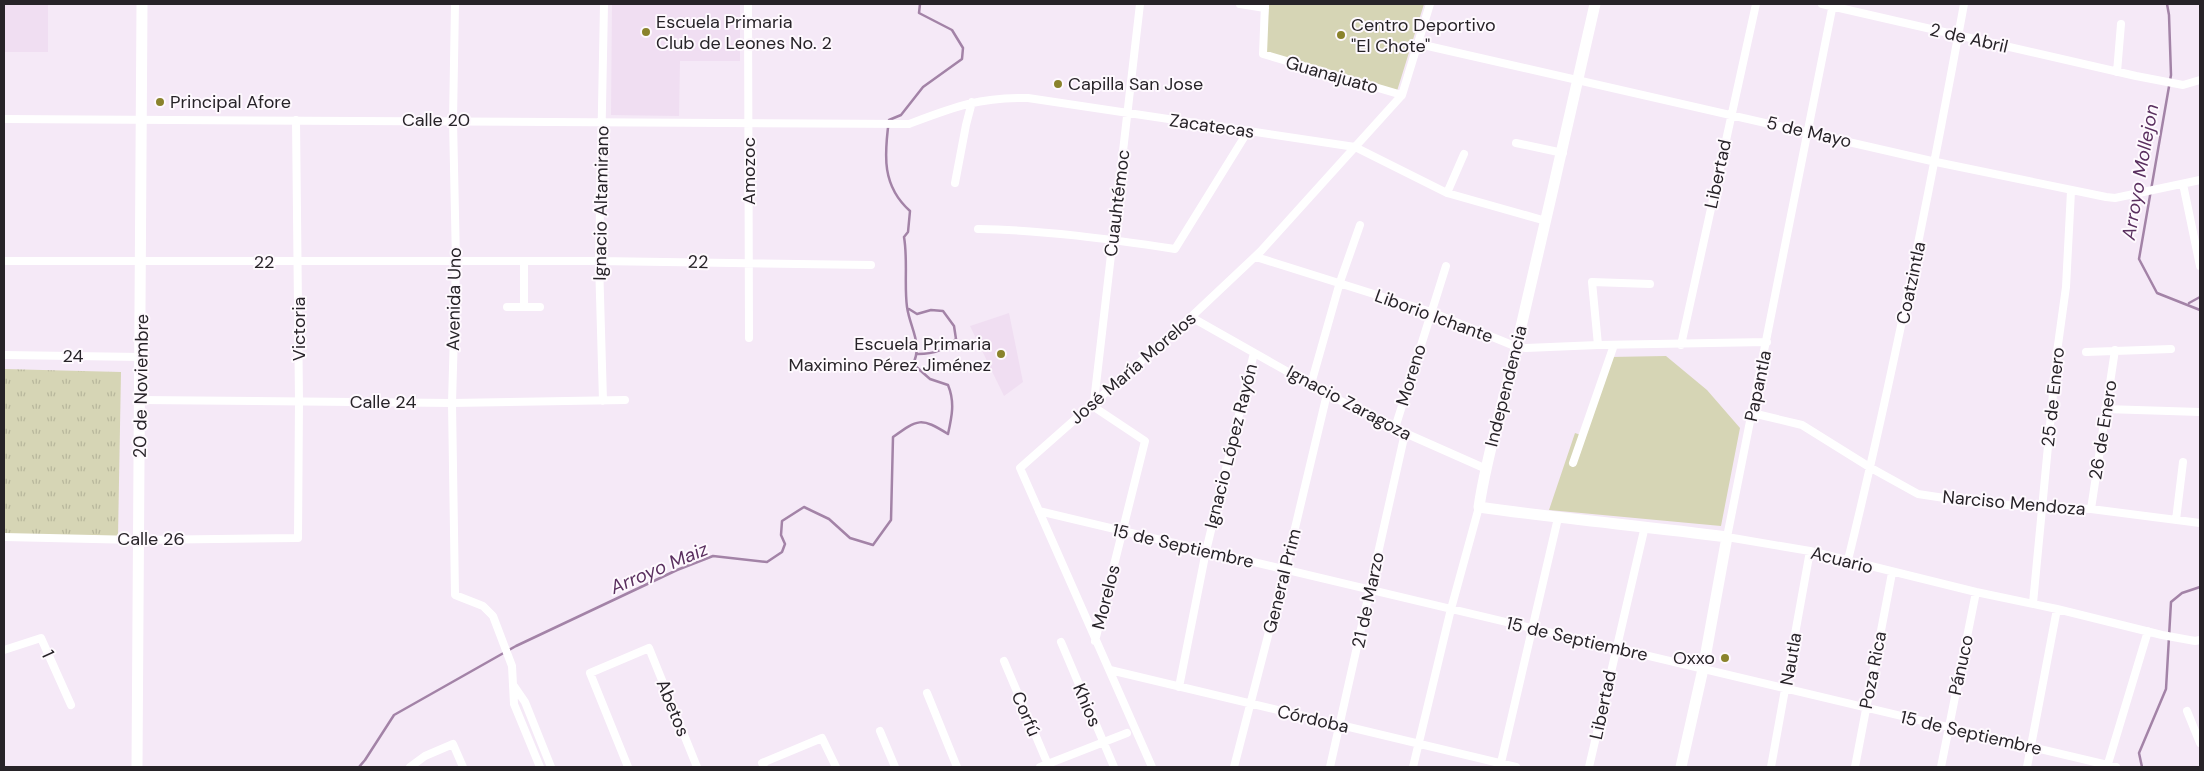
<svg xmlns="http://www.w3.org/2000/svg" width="2204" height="771" font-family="'DM Sans',sans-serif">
	<defs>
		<pattern id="park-tufts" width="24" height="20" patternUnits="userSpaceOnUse" patternTransform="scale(1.25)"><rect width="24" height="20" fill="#d6d5b5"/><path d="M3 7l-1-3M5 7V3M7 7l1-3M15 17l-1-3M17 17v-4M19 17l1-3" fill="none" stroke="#b8b79c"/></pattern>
	</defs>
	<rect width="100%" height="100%" fill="#f5e9f7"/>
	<path fill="#f0def2" d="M4 4H48V52H4Z
		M612 4H740V61H680L679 116 611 115Z
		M1009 313 1023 382 1004 396 970 326Z"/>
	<path fill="url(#park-tufts)" d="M4 369 121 372 118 537 4 536Z"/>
	<path fill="#d6d5b5" d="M1269 4H1424L1397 91 1265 53Z
		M1666 356 1707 390 1740 428 1721 526 1549 510 1575 433 1584 436 1610 357Z"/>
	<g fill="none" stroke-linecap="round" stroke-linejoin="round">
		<path stroke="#a383a7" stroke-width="2.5" d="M2167 4 2169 15 2171 75 2139 259 2157 293 2200 310
			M2189 303 2200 297
			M909 309 917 314 931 310 943 311 954 326 956 339C944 350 935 354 918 354
			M359 767 365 760 394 715 516 646 677 570 713 556 767 562 782 552 785 544 781 535 782 521 804 507 829 519 850 538 873 545 891 520 893 437C918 419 921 417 948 434 952 416 955 402 948 385L930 379 913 364C923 344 910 328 907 307 904 284 908 260 904 237L908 232 910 211C882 186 884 156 889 120L901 115 923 87 962 59 963 48 952 30 919 13 920 4
			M2142 767 2139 753 2166 689 2171 602 2182 593 2200 587"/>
		<path stroke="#fff" stroke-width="8" d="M455 4 453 120 456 262 452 403 455 595 483 606 493 616 512 666 514 704 540 767
			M748 4 749 338
			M1240 4 1265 8
			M1265 4 1263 54 1402 95
			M1822 4 2136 76 2183 85 2200 80
			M1833 4 1727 537 1810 551 1976 592 2057 609 2162 635 2195 641 2200 640
			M1419 44 1936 162 2106 197 2115 198 2200 180
			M2117 72 2121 24
			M4 119 909 124C954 107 979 97 1028 98L1355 147 1447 193 1546 221
			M1516 143 1563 153
			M955 183 966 125 972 102
			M2183 184 2200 266
			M1447 193 1464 154
			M978 229C1044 230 1109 239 1175 249L1248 131
			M1256 257 1431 312 1517 347 1526 348 1598 345 1767 342
			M4 261H599L871 265
			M524 306V261
			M507 307H540
			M1191 317 1327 394 1405 433 1484 468
			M1598 345 1592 282 1650 284
			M1681 345 1756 4
			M2086 352 2171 349
			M4 355 141 357
			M1311 384 1340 282 1360 225
			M141 400 452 403 625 400
			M603 401 599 261 604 4
			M1094 402 1140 4
			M1091 405 1145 441 1095 641
			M2105 409 2200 412
			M1752 413 1802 425 1871 468 1918 494 1984 504 2091 509 2200 523
			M1395 428 1446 266
			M1573 463 1614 345
			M2091 509 2115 350
			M1039 511 2116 767
			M2176 520 2183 462
			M4 537 138 540 298 538 299 401 296 120
			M1848 560C1893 376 1930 190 1964 4
			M2033 603 2057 352 2066 287 2071 191
			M1061 642 1114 767
			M4 650 41 638 71 705
			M1004 661 1049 767
			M1110 670 1516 767
			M514 686 525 702 551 767
			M1179 687 1206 551 1254 353
			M927 693 957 767
			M2187 711 2200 743
			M880 731 895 767
			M410 767 425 756 453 744 463 767
			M628 767 590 673 649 648 697 767
			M764 767 762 763 822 738 836 767
			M1040 767 1127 733
			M1152 767 1020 468 1191 317 1261 251 1402 95 1430 4
			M1234 767 1285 570 1327 394
			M1330 767 1405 433
			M1413 767 1451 609 1479 507
			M1500 767 1558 518
			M1589 767 1645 526
			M1771 767 1810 551
			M1855 767 1892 573
			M1941 767 1976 592
			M2027 767 2057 609
			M2107 767 2148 631"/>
		<path stroke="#fff" stroke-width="11" d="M1595 4C1570 117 1543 231 1517 344 1505 399 1487 451 1479 507 1562 519 1644 526 1727 537L1703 669 1681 767
			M137 767 142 4"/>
	</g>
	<g fill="#8a832c" stroke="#fef9fe" stroke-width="2">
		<circle cx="646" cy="32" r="5"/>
		<circle cx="1341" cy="35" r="5"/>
		<circle cx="1058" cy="84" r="5"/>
		<circle cx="160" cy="102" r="5"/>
		<circle cx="1001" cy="354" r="5"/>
		<circle cx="1725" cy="658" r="5"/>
	</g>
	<g text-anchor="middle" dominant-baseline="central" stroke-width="4" stroke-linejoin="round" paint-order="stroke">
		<g font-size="18" fill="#272328" stroke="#fef9fe" text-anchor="start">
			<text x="656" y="22">Escuela Primaria<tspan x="656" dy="21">Club de Leones No. 2</tspan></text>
			<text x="1351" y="25">Centro Deportivo<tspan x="1351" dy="21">"El Chote"</tspan></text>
			<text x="1068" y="84">Capilla San Jose</text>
			<text x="170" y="102">Principal Afore</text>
			<text x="991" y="344" text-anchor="end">Escuela Primaria<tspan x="991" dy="21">Maximino Pérez Jiménez</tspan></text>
			<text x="1715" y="658" text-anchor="end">Oxxo</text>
		</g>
		<g font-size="18" fill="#272328" stroke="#fef9fe">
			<text transform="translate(1969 38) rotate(13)">2 de Abril</text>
			<text transform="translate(1332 75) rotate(16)">Guanajuato</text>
			<text x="436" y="120">Calle 20</text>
			<text transform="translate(1212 126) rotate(8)">Zacatecas</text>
			<text transform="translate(1809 132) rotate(13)">5 de Mayo</text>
			<text transform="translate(749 171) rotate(-90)">Amozoc</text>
			<text transform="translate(1718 174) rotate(-78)">Libertad</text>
			<text transform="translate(601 203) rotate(-89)">Ignacio Altamirano</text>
			<text transform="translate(1117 203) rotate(-83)">Cuauhtémoc</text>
			<text x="264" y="262">22</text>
			<text transform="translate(698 262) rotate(1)">22</text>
			<text transform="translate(1911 283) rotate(-78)">Coatzintla</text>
			<text transform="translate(454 299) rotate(-89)">Avenida Uno</text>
			<text transform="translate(1434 316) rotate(20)">Liborio Ichante</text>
			<text transform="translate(299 329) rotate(-90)">Victoria</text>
			<text x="73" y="356">24</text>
			<text transform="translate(1133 368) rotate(-41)">José María Morelos</text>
			<text transform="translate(1411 375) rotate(-73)">Moreno</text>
			<text transform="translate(141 386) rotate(-89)">20 de Noviembre</text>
			<text transform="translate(1506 386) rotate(-76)">Independencia</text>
			<text transform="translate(1758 386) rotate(-78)">Papantla</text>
			<text transform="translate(2053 397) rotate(-84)">25 de Enero</text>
			<text x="383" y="402">Calle 24</text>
			<text transform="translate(1349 403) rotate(28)">Ignacio Zaragoza</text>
			<text transform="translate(2103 430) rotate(-81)">26 de Enero</text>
			<text transform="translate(1231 446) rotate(-76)">Ignacio López Rayón</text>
			<text transform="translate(2014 503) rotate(5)">Narciso Mendoza</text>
			<text x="151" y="539">Calle 26</text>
			<text transform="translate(1183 546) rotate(13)">15 de Septiembre</text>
			<text transform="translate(1842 560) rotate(14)">Acuario</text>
			<text transform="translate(1282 581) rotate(-76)">General Prim</text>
			<text transform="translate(1106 597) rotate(-76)">Morelos</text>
			<text transform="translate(1368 600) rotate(-78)">21 de Marzo</text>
			<text transform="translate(1577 639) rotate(13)">15 de Septiembre</text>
			<text transform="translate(48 654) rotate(66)">1</text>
			<text transform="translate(1791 659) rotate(-80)">Nautla</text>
			<text transform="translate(1961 665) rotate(-78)">Pánuco</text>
			<text transform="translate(1873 670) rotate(-79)">Poza Rica</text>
			<text transform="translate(1087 705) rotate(67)">Khios</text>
			<text transform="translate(1603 705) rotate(-78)">Libertad</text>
			<text transform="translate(673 708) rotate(68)">Abetos</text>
			<text transform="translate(1026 714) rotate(67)">Corfú</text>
			<text transform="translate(1313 719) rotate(13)">Córdoba</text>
			<text transform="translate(1971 733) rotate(13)">15 de Septiembre</text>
		</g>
		<g font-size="19" font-style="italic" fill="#5a2f5f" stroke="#fef9fe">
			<text transform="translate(2140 172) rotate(-80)">Arroyo Mollejon</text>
			<text transform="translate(659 568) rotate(-23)">Arroyo Maiz</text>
		</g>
	</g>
	<rect width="2204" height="771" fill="none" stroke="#272328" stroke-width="10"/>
</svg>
